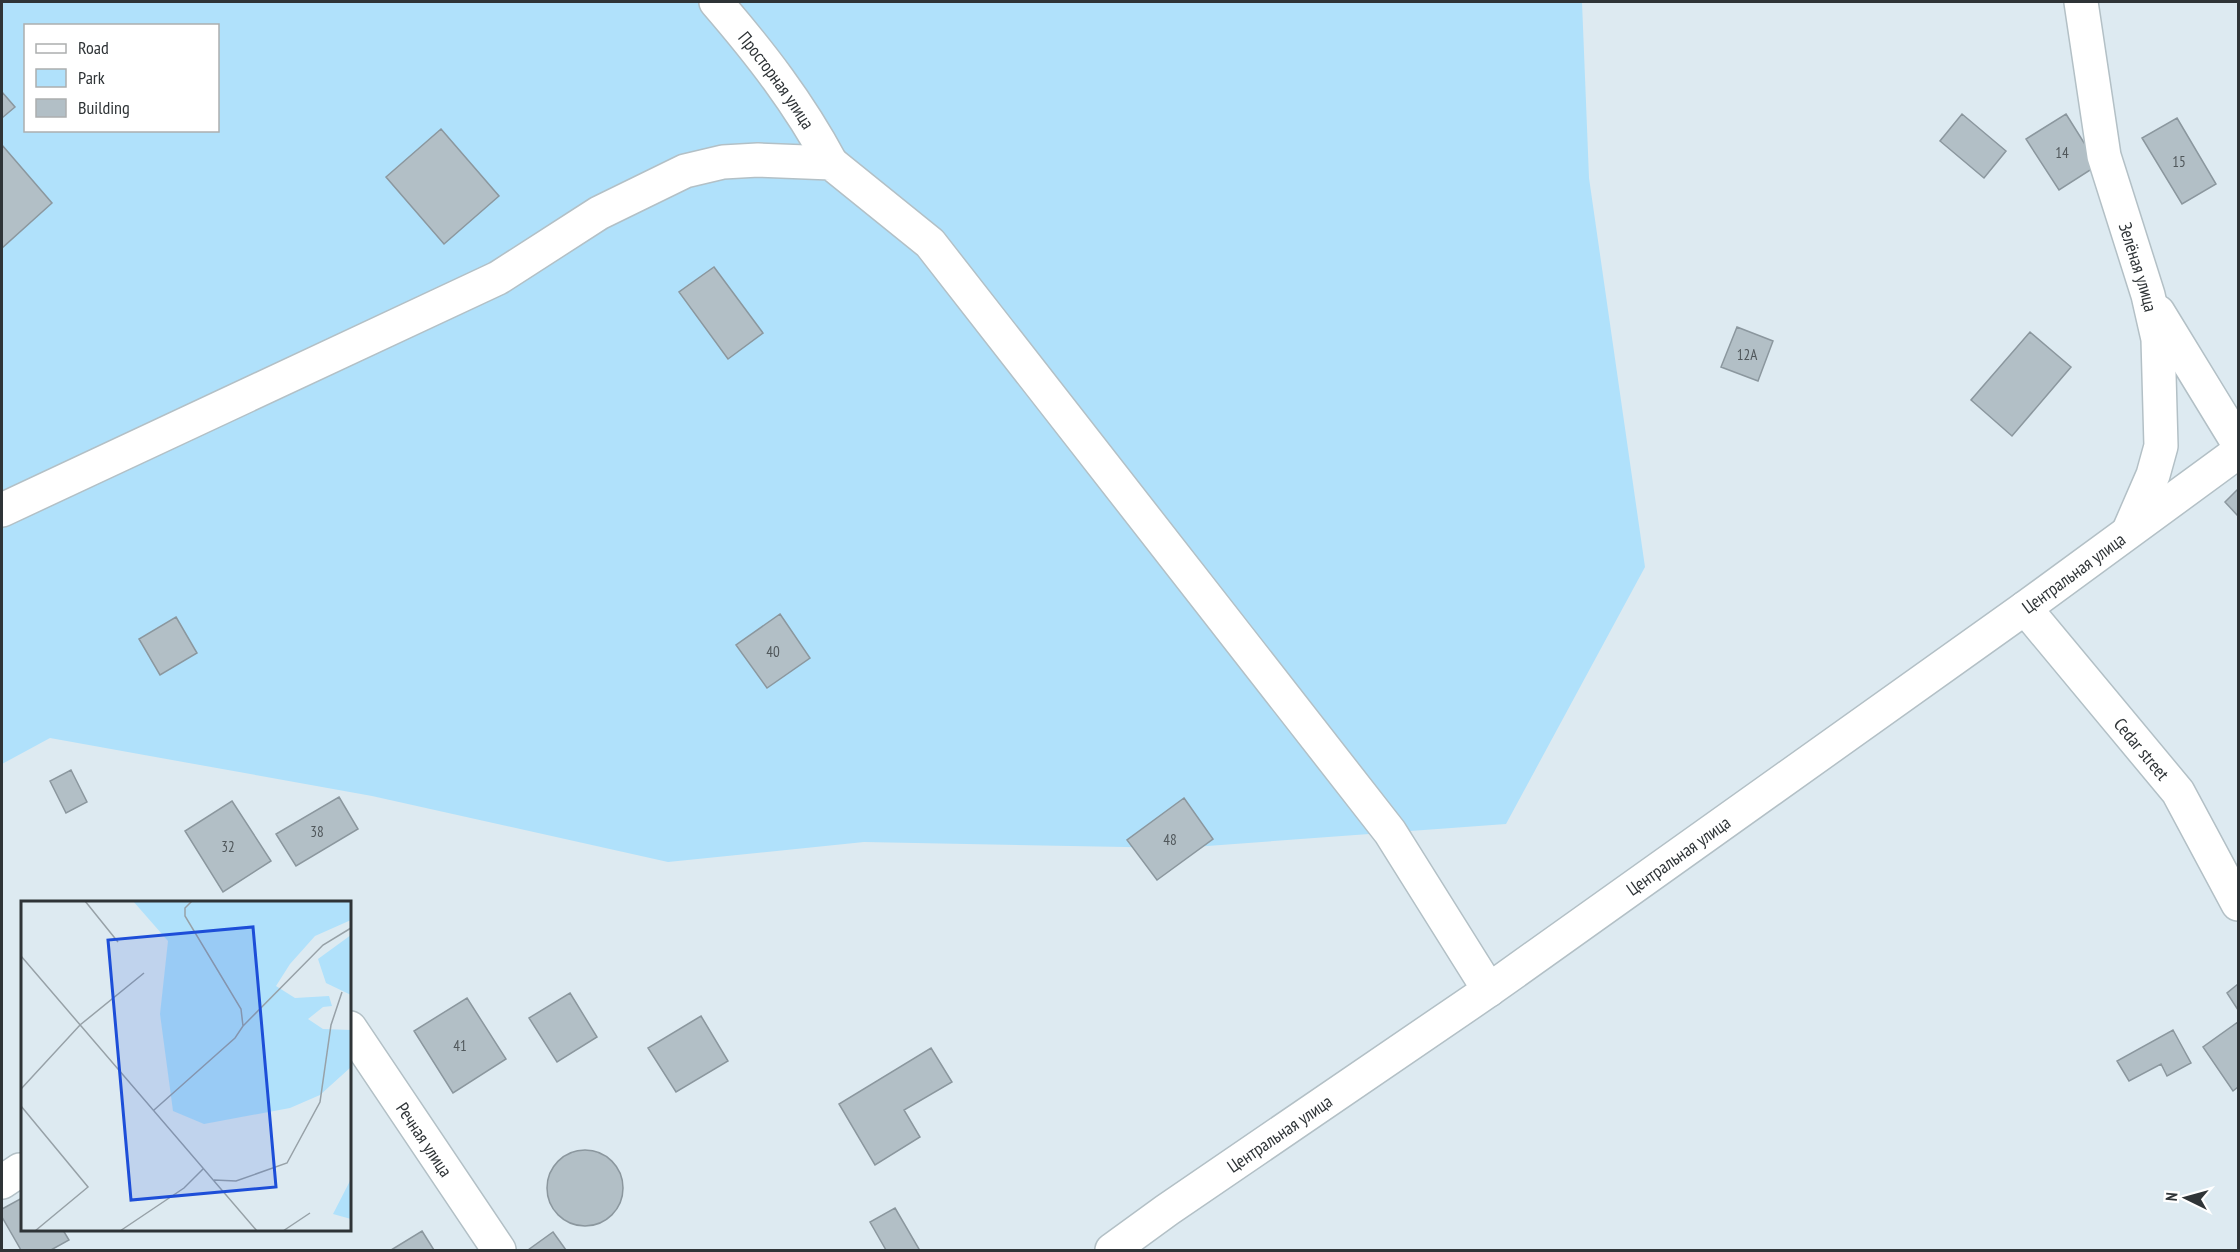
<svg xmlns="http://www.w3.org/2000/svg" width="2240" height="1252" font-family="'PT Sans Narrow',sans-serif">
	<rect width="100%" height="100%" fill="#ddeaf1"/>
	<path fill="#b0e1fb" fill-rule="evenodd" d="M2 2H1582L1589 178 1645 567 1506 824 1180 848 864 842 668 862 372 796 50 738 2 764ZM26 26H218V130H26Z"/>
	<path fill="#b2bfc6" stroke="#8b979e" stroke-width="1.5" d="M2 92 15 107 2 118Z
		M1962 114 2006 151 1984 178 1940 141Z
		M2066 114 2098 165 2059 190 2026 139Z
		M2177 118 2216 184 2182 204 2142 138Z
		M441 129 499 196 444 244 386 177Z
		M2 145 52 203 2 248Z
		M714 267 763 333 728 359 679 292Z
		M1737 327 1773 341 1758 381 1721 367Z
		M2030 332 2071 367 2012 436 1971 400Z
		M2238 489V516L2225 502Z
		M780 614 810 658 767 688 736 645Z
		M176 617 197 653 160 675 139 639Z
		M71 770 87 802 66 813 50 781Z
		M339 797 358 829 296 866 276 834Z
		M1184 798 1213 839 1157 880 1127 840Z
		M232 801 271 861 223 892 185 831Z
		M2238 984V1010L2227 993Z
		M570 993 597 1037 557 1062 529 1018Z
		M467 998 506 1059 453 1093 414 1031Z
		M701 1016 728 1061 676 1092 648 1048Z
		M2238 1022V1087L2233 1091 2203 1047Z
		M2173 1030 2191 1063 2167 1076 2161 1064 2129 1081 2117 1061Z
		M931 1048 952 1082 904 1110 920 1137 875 1165 839 1104Z
		M547 1188a38 38 0 1 1 76 0a38 38 0 1 1-76 0Z
		M22 1198V1230H63L69 1240 51 1250H21L2 1217V1209Z
		M895 1208 919 1249 915 1250H886L870 1222Z
		M422 1231 434 1250H391Z
		M553 1232 566 1250H528Z"/>
	<g fill="none" stroke-linecap="round" stroke-linejoin="round">
		<defs>
			<g id="minor">
				<path id="s1" d="M716 2C760 53 799 103 831 163"/>
				<path id="s2" d="M2081 2 2104 156 2148 295 2158 339 2161 446 2153 475 2130 528"/>
				<path d="M2158 312 2238 443"/>
				<path d="M2 510 498 278 599 213 685 171 723 162 758 160 831 163 930 243 1390 832 1489 990"/>
				<path id="s3" d="M2025 608 2178 792 2238 904"/>
				<path id="s4" d="M350 1028 499 1250"/>
				<path d="M2 1182 20 1170"/>
				<path id="s5" d="M1112 1250 1167 1210 1489 990 2025 608 2238 452"/>
			</g>
		</defs>
		<use href="#minor" stroke="#b3c0c6" stroke-width="36"/>
		<use href="#minor" stroke="#fff" stroke-width="33"/>
	</g>
	<g text-anchor="middle" dominant-baseline="central" stroke-width="4.5" stroke-linejoin="round" paint-order="stroke">
		<g font-size="15" fill="#50575b">
			<text x="2062" y="152">14</text>
			<text x="2179" y="161">15</text>
			<text x="1747" y="354">12А</text>
			<text x="773" y="651">40</text>
			<text x="317" y="831">38</text>
			<text x="1170" y="839">48</text>
			<text x="228" y="846">32</text>
			<text x="460" y="1045">41</text>
		</g>
		<g font-size="18" fill="#2f3437" stroke="#fff">
			<text stroke="none"><textPath href="#s1" startOffset="99">Просторная улица</textPath></text>
			<text stroke="none"><textPath href="#s2" startOffset="272">Зелёная улица</textPath></text>
			<text stroke="none"><textPath href="#s5" startOffset="1176">Центральная улица</textPath></text>
			<text stroke="none"><textPath href="#s3" startOffset="183">Cedar street</textPath></text>
			<text stroke="none"><textPath href="#s5" startOffset="690">Центральная улица</textPath></text>
			<text stroke="none"><textPath href="#s5" startOffset="204">Центральная улица</textPath></text>
			<text stroke="none"><textPath href="#s4" startOffset="134">Речная улица</textPath></text>
		</g>
	</g>
	<g transform="translate(21 901)">
		<rect width="330" height="330" fill="#ddeaf1"/>
		<path d="M112 0H330V19L294 35 269 63 255 85 274 97 308 95 311 105 302 106 287 118 302 128 330 129V166L299 194 269 207 183 223 152 210 139 113 147 40ZM330 34V94L305 82 297 58ZM330 278V318L312 313Z" fill="#b0e1fb"/>
		<path fill="none" stroke="#97a1a7" stroke-width="1.5" d="M64 0 97 41M0 55 236 330M222 125 302 44 330 27M0 188 59 124 123 72M0 205 67 286 14 330M133 209 214 137 222 125 220 108 164 15V7L171 0M193 279 215 280 266 262 299 201 310 124 321 91M99 330 163 287 182 268M262 330 289 312"/>
		<path fill="#1d4ed8" fill-opacity="0.15" stroke="#1d4ed8" stroke-width="3" d="M232 26 255 286 110 299 87 39Z"/>
		<rect width="330" height="330" fill="none" stroke="#2f3437" stroke-width="3"/>
	</g>
	<rect width="2240" height="1252" fill="none" stroke="#2f3437" stroke-width="6"/>
	<rect x="24" y="24" width="195" height="108" fill="#ffffff" stroke="#acaeaf" stroke-width="1.5"/>
	<rect x="36" y="44" width="30" height="9" fill="#ffffff" stroke="#acaeaf" stroke-width="1.5"/>
	<text x="78" y="54" font-size="18" fill="#2f3437">Road</text>
	<rect x="36" y="69" width="30" height="18" fill="#b0e1fb" stroke="#acaeaf" stroke-width="1.5"/>
	<text x="78" y="84" font-size="18" fill="#2f3437">Park</text>
	<rect x="36" y="99" width="30" height="18" fill="#b2bfc6" stroke="#acaeaf" stroke-width="1.5"/>
	<text x="78" y="114" font-size="18" fill="#2f3437">Building</text>
	<g transform="translate(2186 1198) rotate(275)" stroke="#ffffff" stroke-width="4.5" paint-order="stroke">
	<path d="M0-4.5L10 22L0 15L-10 22Z" fill="#2f3437"/>
	<text y="-9" font-size="16" font-weight="bold" text-anchor="middle" fill="#2f3437">N</text>
	</g>
</svg>
